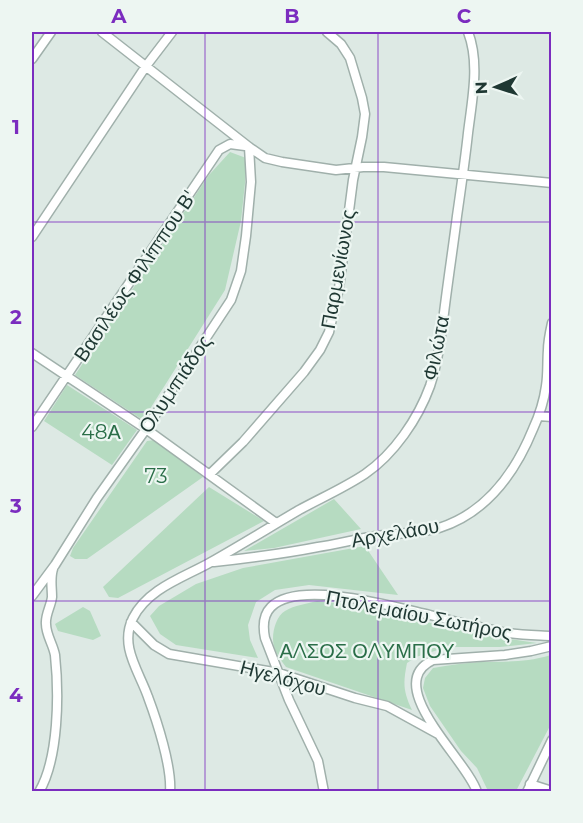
<svg xmlns="http://www.w3.org/2000/svg" width="583" height="823" font-family="Montserrat,sans-serif">
	<rect width="100%" height="100%" fill="#dde9e4"/>
	<path fill="#b6dbc1" d="M230 152 246 158 245 183 241 221 225 290 143 420 75 375 209 175Z
		M67 385 137 430 112 465 44 421Z
		M154 440 203 477 87 559H75L70 556 73 548 147 441Z
		M209 487 264 521 118 598 109 597 103 587Z
		M334 499 361 529 274 548 244 551Z
		M365 546 398 595 309 585 275 590 256 602 248 625 250 640 258 658 176 645 160 634 150 616 159 606 196 584 243 568Z
		M317 601 355 605 477 634 537 643 500 647H447L416 657 407 663C403 683 403 691 412 710L286 667C281 660 276 654 274 646 271 636 275 617 285 611 295 605 306 604 317 601Z
		M83 607 90 611 101 636 93 640 58 631 55 624Z
		M551 655V724L516 791H488L477 768 461 751 430 706 423 688 425 678 433 668C449 665 465 663 481 662 508 661 524 663 551 655Z"/>
	<g fill="none" stroke-linecap="round" stroke-linejoin="round">
		<defs>
			<path id="minor" d="M102 32 249 147 265 158 282 162 336 170 363 167H384L552 183
				M32 59 51 32
				M32 237 146 66 172 32
				M32 353 146 429 276 523
				M539 416 552 417
				M32 427 219 150 230 144 245 146
				M210 474 243 442 304 372 320 350 329 332 339 288 353 180 362 137 365 114 362 98 350 58 341 44 327 32
				M214 562C249 558 283 554 318 547 337 544 356 539 376 536 396 533 418 534 439 528 486 513 515 473 533 429 539 416 544 401 546 386 548 374 547 362 548 350 548 341 550 332 552 323
				M32 596 55 565 97 498 146 429 231 300 241 271 246 236 251 182 249 147
				M131 622 154 645 169 654 279 673 355 698 387 706 438 734
				M530 784 552 791
				M39 792C59 758 59 693 55 655 53 644 46 635 46 624 45 615 51 606 52 597 52 587 50 578 53 569
				M170 792C172 767 157 721 148 697 139 671 119 646 133 618 148 588 185 577 211 562 241 545 270 527 299 510 321 498 344 488 365 474 394 454 418 419 430 386 438 362 441 337 444 313 448 280 453 248 457 216 461 188 465 161 468 133 472 100 480 63 468 32
				M324 792 318 761 289 700 265 638C263 628 263 615 271 607 299 579 395 607 430 615 452 621 475 626 497 631 514 635 534 635 552 636
				M477 792C468 761 380 685 433 660L505 655 531 651 552 646
				M527 792 552 740"/>
		</defs>
		<use href="#minor" stroke="#a0b0ab" stroke-width="11"/>
		<use href="#minor" stroke="#fff" stroke-width="8"/>
	</g>
	<path fill="none" stroke="#7b2cbf" stroke-width="1.5" stroke-opacity="0.55" d="M205 32V792M378 32V792M32 222H552M32 412H552M32 601H552"/>
	<g text-anchor="middle" dominant-baseline="central" stroke-width="4.5" stroke-linejoin="round" paint-order="stroke">
		<g font-size="20" fill="#1f3833" stroke="#edf6f2">
			<text transform="translate(338 269) rotate(-80)">Παρμενίωνος</text>
			<text transform="translate(135 276) rotate(-56)">Βασιλέως Φιλίππου Β'</text>
			<text transform="translate(436 348) rotate(-79)">Φιλώτα</text>
			<text transform="translate(175 384) rotate(-56)">Ολυμπιάδος</text>
			<text transform="translate(395 533) rotate(-10)">Αρχελάου</text>
			<text transform="translate(419 615) rotate(11)">Πτολεμαίου Σωτήρος</text>
			<text transform="translate(283 678) rotate(15)">Ηγελόχου</text>
		</g>
		<g font-size="20" fill="#2a6e48" stroke="#edf6f2">
			<text x="101" y="432">48Α</text>
			<text x="156" y="476">73</text>
			<text x="367" y="651">ΑΛΣΟΣ ΟΛΥΜΠΟΥ</text>
		</g>
	</g>
	<rect width="583" height="823" fill="none" stroke="#edf6f2" stroke-width="66"/>
	<g transform="translate(496 87) rotate(267)" stroke="#edf6f2" stroke-width="4.5" paint-order="stroke">
	<path d="M0-4.5L10 22L0 15L-10 22Z" fill="#1f3833"/>
	<text y="-9" font-size="16" font-weight="bold" text-anchor="middle" fill="#1f3833">N</text>
	</g>
	<rect x="33" y="33" width="517" height="757" fill="none" stroke="#7b2cbf" stroke-width="2"/>
	<g font-size="20" text-anchor="middle" font-weight="bold" fill="#7b2cbf">
		<text x="119" y="23">A</text>
		<text x="292" y="23">B</text>
		<text x="464" y="23">C</text>
		<text x="16" y="134">1</text>
		<text x="16" y="324">2</text>
		<text x="16" y="513">3</text>
		<text x="16" y="702">4</text>
	</g>
</svg>
